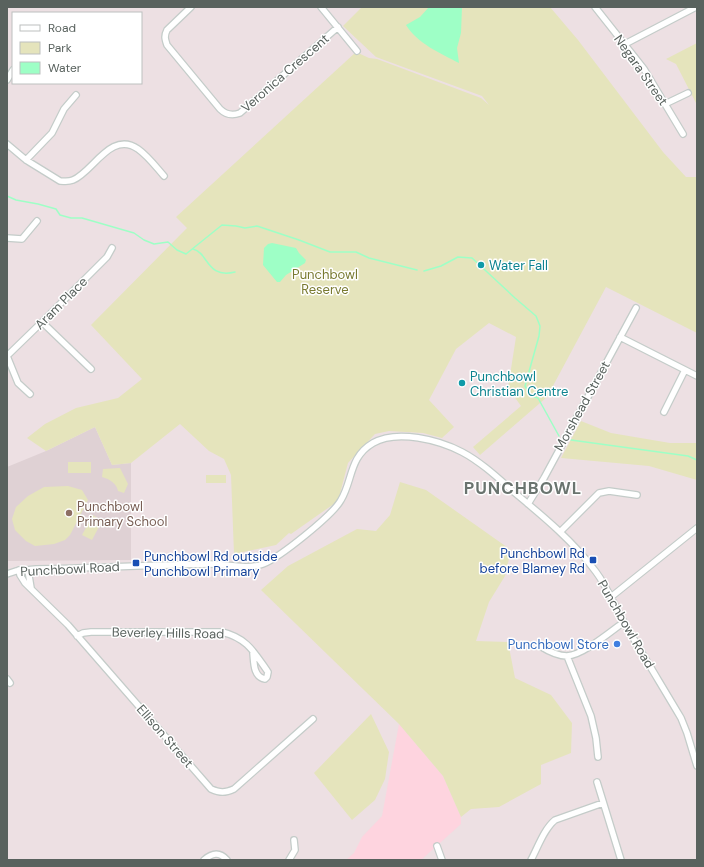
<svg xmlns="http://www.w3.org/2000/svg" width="704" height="867" font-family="'DM Sans',sans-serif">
	<rect width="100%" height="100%" fill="#ede0e3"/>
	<path fill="#fed4df" d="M399 724 443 776 461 817V824L421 860H346L354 853 362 837 382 816Z"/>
	<path fill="#dfd1d4" d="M95 427 112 465 131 463V560L8 561 7 562V467L46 451Z"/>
	<path fill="#e5e4bc" d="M362 7H550L578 40 663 152 686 177H697V333L606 287 547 397 480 455 473 447 521 406 508 388 516 337 489 323 456 349 429 400 454 427 442 438 423 433 389 431 375 434 348 463 338 501 291 534 289 533 276 545 234 554 231 475 224 459 209 451 180 424 131 463 112 465 95 427 46 451 27 438 45 424 76 408 118 398 142 379 91 325 187 228 176 217 356 52 369 58 377 59 481 98 489 105 482 96 376 57 343 26Z
		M697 43V105L676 64 666 59Z
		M581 421 611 433 670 443H697V480L649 466 561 458Z
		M68 462H91V473H68Z
		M120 468 128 484 124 493 118 491C117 484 110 479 102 477L103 469Z
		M206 475H226V483H206Z
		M400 482 426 490 511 550 505 576 489 602 476 641 508 642 515 678 551 695 572 723 571 753 541 765V784L499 807 471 809 461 817 443 776 399 724 261 590 288 566 357 529 376 531 390 515Z
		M68 486 82 490 88 500 70 535 65 540 54 544 35 546 26 541 15 530 12 519 16 507 28 496 44 487Z
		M93 515 102 521 92 540 82 535Z
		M371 714 389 752 385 779 375 800 352 820 314 773Z"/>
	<path fill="#9effc6" d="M429 7H462L461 33 457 48 459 63C440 53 418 44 406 25L420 17Z
		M272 243 296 248 299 253 306 260 305 263 286 275 280 282H277L263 265 264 248 268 244Z"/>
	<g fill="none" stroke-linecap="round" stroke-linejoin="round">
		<path stroke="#9effc6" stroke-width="1.5" d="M7 196 16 200 38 204 56 209 60 215 71 218H82L134 233 144 240 154 244 168 242 177 250 186 254 222 225 236 226 245 228 257 226 299 240 330 252H356L369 258 417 270
			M193 249C209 253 206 279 235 272
			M424 271 441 266 458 257 472 258 515 298 536 316 540 326 539 336 525 386 531 396 538 398 559 436
			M571 440 688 456 697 460"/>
		<defs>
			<path id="minor" d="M191 7 167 30C164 36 165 39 167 45L220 109C226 115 232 116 240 113L338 27
				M321 7 357 51
				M595 7 644 69 683 134
				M625 44 696 7
				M7 80 13 70
				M665 104 688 93
				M7 144 26 160 60 181C65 181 68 182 73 180 93 172 111 130 138 149 148 156 156 167 164 176
				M26 160 52 133 64 109 76 95
				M7 238 22 239 37 221
				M42 322 91 369
				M620 337 697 376
				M7 356 42 322 107 257 112 248
				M7 356 18 383 30 394
				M664 412 685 370
				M528 504 544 478 636 308
				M560 532 599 493 609 491 637 495
				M19 570 20 575 25 583 68 625 211 789C220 793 225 793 234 789L313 719
				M28 570 31 588
				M7 574 16 571 36 569C94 568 151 565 209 564 226 564 247 570 263 564 279 558 333 515 341 500 353 480 349 457 373 443 397 429 439 440 462 452 481 462 498 478 515 493 544 517 574 542 596 572 608 588 615 607 625 624 643 655 662 686 681 718L687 733 697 766
				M611 597 697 528
				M77 636 83 633 91 632H222C247 638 254 652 268 672L267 677 265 679C253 677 254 662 253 653
				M540 646C548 651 557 656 567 656 583 655 610 632 624 622
				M567 656 591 716 596 738 598 757
				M7 679 10 683
				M597 782 621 860
				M437 846 442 860
				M204 860C212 853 219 851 227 860
				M289 860 295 850 294 840
				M531 860C538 847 544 829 555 820L603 803"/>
		</defs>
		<use href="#minor" stroke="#c4ccc9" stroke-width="8"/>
		<use href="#minor" stroke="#fff" stroke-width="5.5"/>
	</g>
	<g fill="#0f9aa8" stroke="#fff" stroke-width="1.5">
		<circle cx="481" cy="265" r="4"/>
		<circle cx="462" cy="383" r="4"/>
	</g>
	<circle fill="#8d6e63" stroke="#fff" stroke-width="1.5" cx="69" cy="513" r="4"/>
	<g fill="#1a4fb4" stroke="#fff" stroke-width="1.5">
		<rect x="589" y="556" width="8" height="8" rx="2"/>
		<rect x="132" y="559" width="8" height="8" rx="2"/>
	</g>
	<circle fill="#3f7fe0" stroke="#fff" stroke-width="1.5" cx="617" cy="644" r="4"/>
	<g text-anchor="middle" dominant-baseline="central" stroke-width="3" stroke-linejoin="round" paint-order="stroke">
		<g font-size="13" fill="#59625e" stroke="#fff">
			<text transform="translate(641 70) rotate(55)">Negara Street</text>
			<text transform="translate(285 73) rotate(-41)">Veronica Crescent</text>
			<text transform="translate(61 303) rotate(-45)">Aram Place</text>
			<text transform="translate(582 406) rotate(-61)">Morshead Street</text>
			<text transform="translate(70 569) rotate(-3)">Punchbowl Road</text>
			<text transform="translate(626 624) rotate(60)">Punchbowl Road</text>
			<text transform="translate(168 633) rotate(1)">Beverley Hills Road</text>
			<text transform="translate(165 736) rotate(49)">Ellison Street</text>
		</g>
		<g font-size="13" fill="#0d838f" stroke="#fff" text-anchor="start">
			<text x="489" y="265">Water Fall</text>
			<text x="470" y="376">Punchbowl<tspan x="470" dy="15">Christian Centre</tspan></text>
		</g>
		<g font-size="13" fill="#797a30" stroke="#fff">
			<text x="325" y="274">Punchbowl<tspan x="325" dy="15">Reserve</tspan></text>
		</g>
		<g font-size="13" fill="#785e54" stroke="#fff" text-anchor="start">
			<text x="77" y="506">Punchbowl<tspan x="77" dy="15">Primary School</tspan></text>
		</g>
		<g font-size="13" fill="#164399" stroke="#fff" text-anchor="end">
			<text x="585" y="553">Punchbowl Rd<tspan x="585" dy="15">before Blamey Rd</tspan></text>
			<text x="144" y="556" text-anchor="start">Punchbowl Rd outside<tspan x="144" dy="15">Punchbowl Primary</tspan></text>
		</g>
		<g font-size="13" fill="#366cbe" stroke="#fff" text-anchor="end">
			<text x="609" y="644">Punchbowl Store</text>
		</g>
		<g font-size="17" font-weight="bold" letter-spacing="1" fill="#6a746f" stroke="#fff">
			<text x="523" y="488">PUNCHBOWL</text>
		</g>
	</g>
	<rect width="704" height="867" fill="none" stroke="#59625e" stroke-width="16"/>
	<rect x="12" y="12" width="130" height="72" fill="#ffffff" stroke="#bdc0bf"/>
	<rect x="20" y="25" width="20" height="6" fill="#ffffff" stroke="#bdc0bf"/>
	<text x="48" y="32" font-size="12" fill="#59625e">Road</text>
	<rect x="20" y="42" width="20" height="12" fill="#e5e4bc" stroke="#bdc0bf"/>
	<text x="48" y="52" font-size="12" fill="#59625e">Park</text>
	<rect x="20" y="62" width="20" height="12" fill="#9effc6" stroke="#bdc0bf"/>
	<text x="48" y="72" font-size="12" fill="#59625e">Water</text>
</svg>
